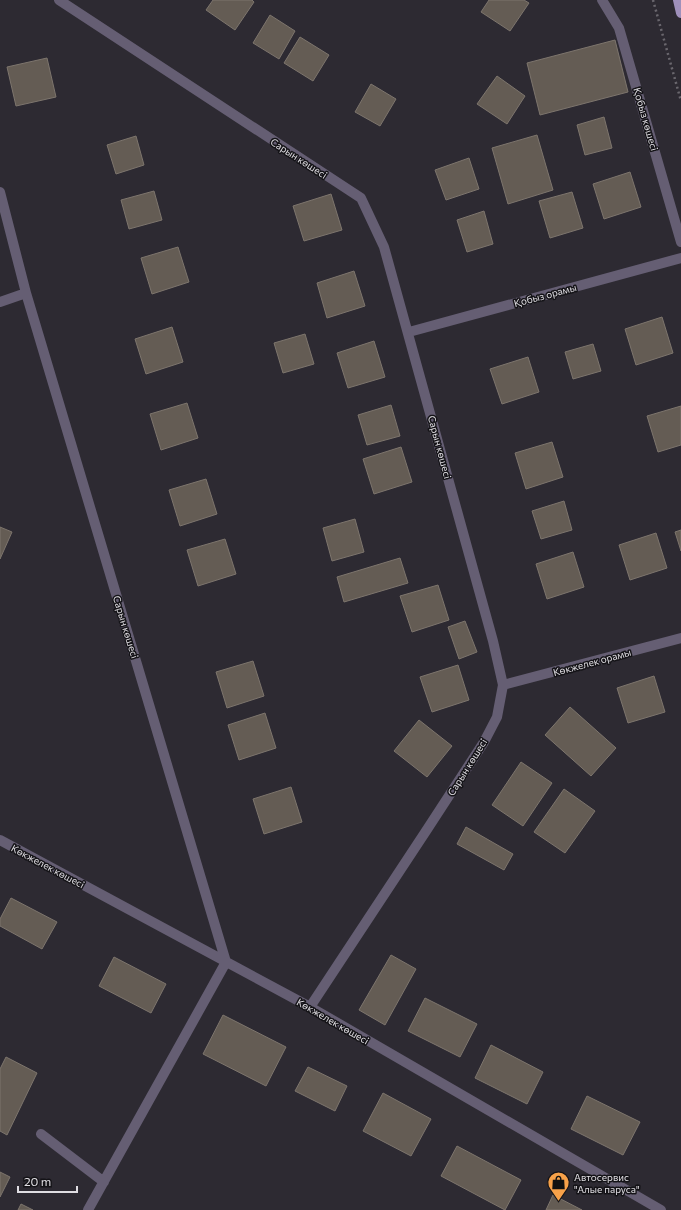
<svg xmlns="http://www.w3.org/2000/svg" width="681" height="1210" font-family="Commissioner,sans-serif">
	<rect width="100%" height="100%" fill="#2d2a32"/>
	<path fill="#645c54" stroke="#7d756d" d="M213 0H252L254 2 235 30 206 10Z
		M489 0H524L529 3 510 31 481 12Z
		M270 15 295 31 279 59 253 43Z
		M300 37 329 55 313 81 284 63Z
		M615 40 628 92 540 115 527 63Z
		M47 58 56 97 16 106 7 67Z
		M497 76 525 96 507 124 477 104Z
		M371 84 396 99 380 126 355 112Z
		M604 117 612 148 585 155 577 125Z
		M537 135 553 190 508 204 492 148Z
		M136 136 144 165 116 174 107 145Z
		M469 158 479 189 446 200 435 170Z
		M630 172 641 207 604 219 593 184Z
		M154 191 162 220 129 229 121 200Z
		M572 192 583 228 550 238 539 201Z
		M331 194 342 230 304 241 293 206Z
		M484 211 493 244 467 252 457 220Z
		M178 247 189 282 152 294 141 258Z
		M354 271 365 306 327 318 317 283Z
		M662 317 673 353 636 365 625 329Z
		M172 327 183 362 146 374 135 339Z
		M305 334 314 364 283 373 274 343Z
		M374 341 385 377 348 388 337 353Z
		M593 344 601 371 573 379 565 352Z
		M528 357 539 392 502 404 490 369Z
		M187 403 198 438 161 450 150 414Z
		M391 405 400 436 367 445 358 415Z
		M681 406V445L658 452 647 416Z
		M552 442 563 477 526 489 515 453Z
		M401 447 412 482 374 494 363 459Z
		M206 479 217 514 180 526 169 490Z
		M564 501 572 530 541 539 532 511Z
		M355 519 364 552 332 561 323 528Z
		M0 527 12 532 0 559Z
		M681 530V551L675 532Z
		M656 533 667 568 630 580 619 545Z
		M225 539 236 574 198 586 187 550Z
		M573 552 584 587 547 599 536 564Z
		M400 558 408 583 344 602 337 577Z
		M438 585 449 620 412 632 400 596Z
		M465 621 477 652 459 659 448 627Z
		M253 661 264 696 227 708 216 672Z
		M458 665 469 700 432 712 420 677Z
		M654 676 665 712 628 723 617 688Z
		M570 707 616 748 591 776 545 735Z
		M265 713 276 748 239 760 228 725Z
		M419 720 452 746 427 777 394 751Z
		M521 762 552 783 523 826 492 805Z
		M291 787 302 822 264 834 253 799Z
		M564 789 595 811 565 853 534 832Z
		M466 827 513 854 504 870 457 844Z
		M11 898 57 922 42 949 0 926V919Z
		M391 955 416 969 385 1025 359 1010Z
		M114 957 166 984 151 1013 99 986Z
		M425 998 477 1024 460 1057 408 1031Z
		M223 1015 286 1047 266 1086 203 1054Z
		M491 1045 543 1072 527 1104 475 1078Z
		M6 1057 37 1073 7 1135 0 1131V1069Z
		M308 1067 347 1086 335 1111 295 1091Z
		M383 1093 431 1119 411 1156 363 1131Z
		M587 1096 640 1122 623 1155 571 1129Z
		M457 1146 521 1180 505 1210 441 1176Z
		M0 1172 10 1177 0 1197Z
		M553 1195 582 1210H546Z
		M21 1204 33 1210H18Z"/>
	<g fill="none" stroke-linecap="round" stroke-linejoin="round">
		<path stroke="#6a676e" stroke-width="2.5" stroke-dasharray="2 3" stroke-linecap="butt" d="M653 0 681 101"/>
		<path stroke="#655e73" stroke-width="10" d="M59 0 361 198 384 247 493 641 503 685 497 717 484 742 428 828 310 1007
			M602 0 619 28 681 242
			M0 192 26 293 226 962 88 1210
			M0 302 26 293
			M409 332 681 258
			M503 685 681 638
			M0 840 310 1007 661 1210
			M41 1134 104 1182"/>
		<path stroke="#9f90bb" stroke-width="10" d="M678 0 681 13"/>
	</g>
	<defs>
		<symbol id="shop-pin" viewBox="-11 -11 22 30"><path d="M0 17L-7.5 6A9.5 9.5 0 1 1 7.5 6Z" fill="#f7a149" stroke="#141317"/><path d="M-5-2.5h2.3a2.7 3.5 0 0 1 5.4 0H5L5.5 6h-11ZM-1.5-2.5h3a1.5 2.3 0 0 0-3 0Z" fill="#111"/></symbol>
	</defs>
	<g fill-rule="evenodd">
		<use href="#shop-pin" x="546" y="1170" width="25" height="34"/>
	</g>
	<g text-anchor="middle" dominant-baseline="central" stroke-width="3" stroke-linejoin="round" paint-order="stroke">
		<g font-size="10" fill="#e0dee3" stroke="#141317">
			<text transform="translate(646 119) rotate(74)">Қобыз көшесі</text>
			<text transform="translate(299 158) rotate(33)">Сарын көшесі</text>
			<text transform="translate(545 295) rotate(-15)">Қобыз орамы</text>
			<text transform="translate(440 447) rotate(75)">Сарын көшесі</text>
			<text transform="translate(126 627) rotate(73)">Сарын көшесі</text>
			<text transform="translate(592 662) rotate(-15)">Көкжелек орамы</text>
			<text transform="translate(467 767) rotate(-58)">Сарын көшесі</text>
			<text transform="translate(48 866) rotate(28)">Көкжелек көшесі</text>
			<text transform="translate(333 1021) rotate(30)">Көкжелек көшесі</text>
		</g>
		<g font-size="10" fill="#e0dee3" stroke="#141317" text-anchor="start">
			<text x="574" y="1177">Автосервис<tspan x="574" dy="12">"Алые паруса"</tspan></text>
		</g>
	</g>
	<path d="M18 1186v6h59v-6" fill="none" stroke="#e0dee3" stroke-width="2"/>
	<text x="24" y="1186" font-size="12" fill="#e0dee3" stroke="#141317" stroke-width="3" paint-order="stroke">20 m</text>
</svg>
